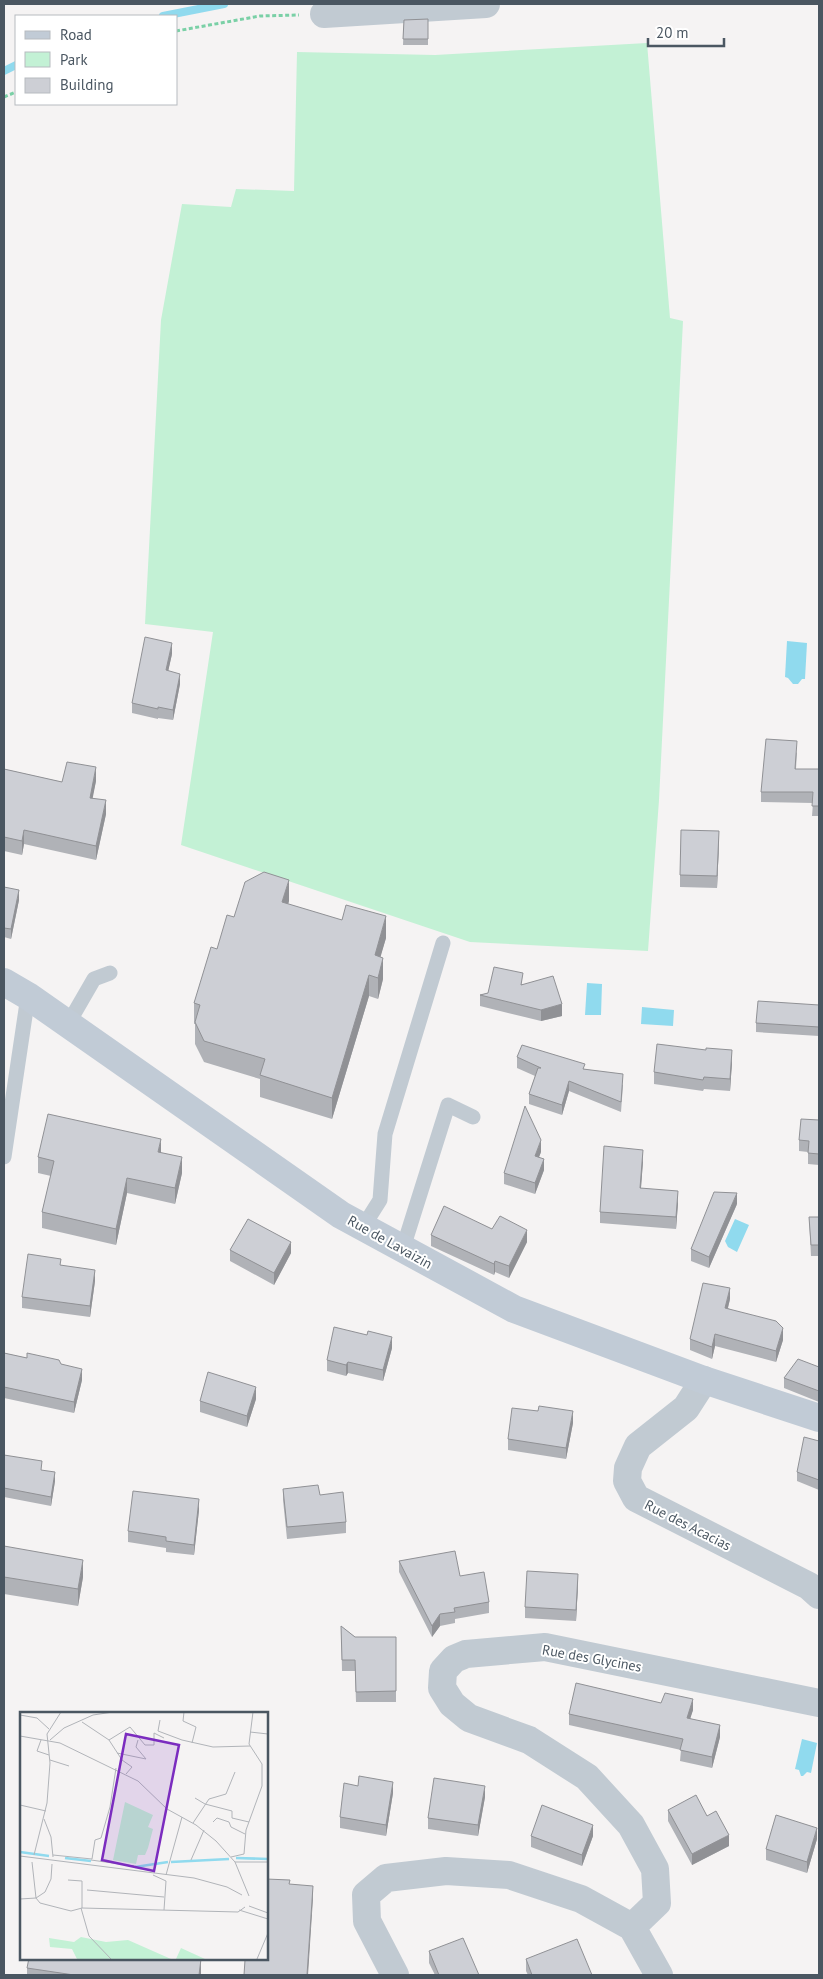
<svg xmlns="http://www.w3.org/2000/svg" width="823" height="1979" font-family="'PT Sans',sans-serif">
	<rect width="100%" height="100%" fill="#f5f3f3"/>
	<path fill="#c3f1d5" d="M647 43 670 318 683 321 659 800 648 951 470 942 181 845 213 632 145 624 161 320 182 204 231 207 236 189 294 191 297 52 435 55Z"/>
	<path fill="#90daee" d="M787 641 807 643 805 679H802L798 684H793L788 678 785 677Z
		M587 983 602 984 601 1015H585Z
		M642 1007 674 1010 673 1026 641 1024Z
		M735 1219 749 1225 737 1252 728 1247 725 1241Z
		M802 1739 817 1743 811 1773 807 1772 803 1776H801L799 1770 795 1769Z"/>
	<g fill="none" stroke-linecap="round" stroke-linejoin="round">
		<path stroke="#90daee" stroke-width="8" d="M163 16 224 4
			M4 71 16 65"/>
		<path stroke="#7ad0a6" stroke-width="3" stroke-dasharray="4 2.5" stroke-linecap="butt" d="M176 31 260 16 299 15
			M4 97 16 92"/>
		<path stroke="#c1cad2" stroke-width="15" d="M68 1024 94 979 110 973
			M4 1157 28 996
			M363 1227 380 1200 385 1134 443 943
			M403 1248 448 1105 473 1117"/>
		<path stroke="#c1cad2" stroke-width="28" d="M324 14 486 4
			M704 1380 686 1408 638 1446 628 1468 627 1481 636 1498 809 1586 819 1595
			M632 1927 657 1903 655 1869 631 1825 587 1777 529 1740 469 1718 452 1704 442 1688 443 1671 454 1659 466 1654 545 1647 819 1703
			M395 1975 367 1921 366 1895 386 1878 446 1871 509 1875 581 1899 632 1927 659 1975"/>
		<path stroke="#c1cbd6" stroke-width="28" d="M4 982 28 996 341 1215 514 1309 704 1380 819 1418"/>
	</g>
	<path fill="#b0b2b7" d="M428 19V45H403L404 20Z
		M172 654 168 671 180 684 173 720 158 718V719L132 713V703Z
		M797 752 796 769H819V816H812L813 803 761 802V792Z
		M4 769 62 782 96 781 92 798 106 814 96 860 24 844 22 855 4 851Z
		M719 843 717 888 680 887V875Z
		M4 887 19 900 11 939 4 937Z
		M289 901 288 904 386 938 380 957 383 979 378 999 369 996 332 1119 260 1097V1079L204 1062 195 1044V1024H194V1003L217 949 234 917Z
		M523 984 562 1016 541 1021 480 1006V995Z
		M819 1005V1036L756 1032V1023Z
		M517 1057 585 1069 623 1085 621 1112 569 1091 562 1115 529 1104V1094L535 1076 517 1068Z
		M732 1062 730 1091 704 1089 703 1091 654 1084V1072Z
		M819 1120V1165L808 1164V1152L799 1151V1140Z
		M541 1152 539 1157 544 1170 535 1194 504 1184V1173Z
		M161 1153 182 1173 175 1204 127 1193 116 1245 42 1228V1212L51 1176 38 1173V1157Z
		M643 1161 641 1188 678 1203 676 1229 600 1223V1212Z
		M737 1204 709 1268 691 1261V1249Z
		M809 1217H819V1256H811Z
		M492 1229 527 1242 509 1278 495 1272 494 1275 431 1246V1235Z
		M230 1250 291 1253 274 1285 230 1261Z
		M61 1265 95 1281 90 1317 22 1308V1297Z
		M730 1299 728 1308 783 1340 776 1362 715 1346 712 1359 690 1350V1339Z
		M392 1348 383 1381 348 1373 346 1376 327 1371V1360Z
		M4 1353 27 1358 61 1364 82 1380 74 1413 4 1398Z
		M819 1367V1402L784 1388V1378Z
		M256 1399 247 1427 200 1412V1401Z
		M573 1423 566 1459 508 1450V1439Z
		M819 1441V1490L797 1481V1472Z
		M4 1455 55 1481 51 1506 4 1497Z
		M283 1489 320 1495 346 1522V1533L287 1539 283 1500Z
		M199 1510 194 1555 166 1552V1548L128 1542V1531Z
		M4 1546 83 1577 78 1606 4 1594Z
		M399 1561 460 1576 489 1602V1613L455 1619V1623L440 1626 432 1637 399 1572Z
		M578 1585 576 1621 525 1618V1607Z
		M341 1626 355 1637H396V1702H356L355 1671H342Z
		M661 1703 693 1710 690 1718 720 1737 712 1768 680 1761 681 1750 569 1725V1714Z
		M393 1793 386 1836 340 1828V1817Z
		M485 1797 478 1836 428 1829V1818Z
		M668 1810 707 1816 729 1846 692 1865 668 1821Z
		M531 1836H593L582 1866 531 1847Z
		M817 1839 807 1873 766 1860V1849Z
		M429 1951 479 1975H435L429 1963Z
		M201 1959V1975H27V1968Z
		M526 1959 592 1975H528L526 1971Z"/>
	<path fill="#909195" d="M172 643V654L166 681V670Z
		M180 674V684L173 720V710Z
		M96 767V781L90 812V798Z
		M106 800V814L96 860V846Z
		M24 830V844L22 855V841Z
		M719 831V843L717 888V876Z
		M289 880V901L282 924V902Z
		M19 890V900L11 939V929Z
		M386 916V938L375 976V955Z
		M383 958V979L378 999V978Z
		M369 975V996L332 1119V1098Z
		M562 1004V1016L541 1021V1010Z
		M732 1050V1062L730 1091V1079Z
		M569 1081V1091L562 1115V1105Z
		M161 1139V1155L158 1152Z
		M541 1140V1152L535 1167V1156Z
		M643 1150V1161L640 1200V1188Z
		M182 1157V1173L175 1204V1188Z
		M544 1159V1170L535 1194V1183Z
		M127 1178V1193L116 1245V1229Z
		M678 1191V1203L676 1229V1217Z
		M737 1193V1204L709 1268V1257Z
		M527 1230V1242L509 1278V1266Z
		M291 1242V1253L274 1285V1273Z
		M495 1261V1272L494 1275V1264Z
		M95 1270V1281L90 1317V1306Z
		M730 1288V1299L725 1319V1308Z
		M783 1328V1340L776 1362V1351Z
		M715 1334V1346L712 1359V1347Z
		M392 1337V1348L383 1381V1370Z
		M348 1362V1373L346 1376V1365Z
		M82 1369V1380L74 1413V1402Z
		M256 1387V1399L247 1427V1416Z
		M573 1411V1423L566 1459V1448Z
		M55 1472V1481L51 1506V1497Z
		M199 1499V1510L194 1555V1545Z
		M83 1560V1577L78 1606V1589Z
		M578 1574V1585L576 1621V1610Z
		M440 1614V1626L432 1637V1626Z
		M693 1699V1710L687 1729V1718Z
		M720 1725V1737L712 1768V1757Z
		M393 1782V1793L386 1836V1825Z
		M485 1786V1797L478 1836V1825Z
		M593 1825V1836L582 1866V1855Z
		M817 1828V1839L807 1873V1862Z
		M729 1835V1846L692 1865V1854Z
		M313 1886V1898L308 1975H307Z
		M201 1959V1975H199Z"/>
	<path fill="#cdcfd5" stroke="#909195" d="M428 19V39H403L404 20Z
		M145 637 172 643 166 670 180 674 173 710 158 707V709L132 703Z
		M766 739 797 741 795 769H819V806H812L813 792H761Z
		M67 762 96 767 90 798 106 800 96 846 24 830 22 841 4 837V769L62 782Z
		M681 830 719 831 717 876 680 875Z
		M264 872 289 880 282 902 342 920 346 905 386 916 375 955 383 958 378 978 369 975 332 1098 260 1075 265 1059 204 1041 195 1022 200 1005 194 1003 211 947 217 949 227 915 234 917 245 882Z
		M4 887 19 890 11 929 4 928Z
		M494 967 523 973 521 985 553 976 562 1004 541 1010 480 995 488 993Z
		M758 1001 819 1005V1027L756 1023Z
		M657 1044 706 1050V1048L732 1050 730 1079 704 1077 703 1080 654 1072Z
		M522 1045 585 1064 583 1069 623 1074 621 1102 569 1081 562 1105 529 1094 538 1068H541L517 1057Z
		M525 1106 541 1140 535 1156 544 1159 535 1183 504 1173Z
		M48 1114 161 1139 158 1152 182 1157 175 1188 127 1178 116 1229 42 1212 54 1161 38 1157Z
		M801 1119 819 1120V1154L808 1153 809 1141 799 1140Z
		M604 1146 643 1150 640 1188 678 1191 676 1217 600 1212Z
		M714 1192 737 1193 709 1257 691 1249Z
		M444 1206 492 1229 500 1216 527 1230 509 1266 495 1261 494 1264 431 1235Z
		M809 1217H819V1245H811Z
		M248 1219 291 1242 274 1273 230 1250Z
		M28 1254 61 1259 60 1265 95 1270 90 1306 22 1297Z
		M703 1283 730 1288 725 1308 776 1321 783 1328 776 1351 715 1334 712 1347 690 1339Z
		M334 1327 367 1335 368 1331 392 1337 383 1370 348 1362 346 1365 327 1360Z
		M4 1353 27 1358V1353L59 1360 61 1364 82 1369 74 1402 4 1387Z
		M798 1359 819 1367V1391L784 1378Z
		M208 1372 256 1387 247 1416 200 1401Z
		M539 1406 573 1411 566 1448 508 1439 512 1408 538 1411Z
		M804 1437 819 1441V1480L797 1472Z
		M4 1455 42 1461 41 1470 55 1472 51 1497 4 1488Z
		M318 1485 320 1495 343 1492 346 1522 287 1527 283 1489Z
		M133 1491 199 1499 194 1545 166 1541V1537L128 1531Z
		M4 1546 83 1560 78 1589 4 1577Z
		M455 1551 460 1576 484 1572 489 1602 454 1608 455 1612 440 1614 432 1626 399 1561Z
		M527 1571 578 1574 576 1610 525 1607Z
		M341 1626 355 1637H396V1691L356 1692 355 1660H342Z
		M576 1683 661 1703 665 1693 693 1699 687 1718 720 1725 712 1757 680 1750 683 1739 569 1714Z
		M359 1776 393 1782 386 1825 340 1817 344 1783 358 1786Z
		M434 1778 485 1786 478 1825 428 1818Z
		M696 1795 707 1816 716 1811 729 1835 692 1854 668 1810Z
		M542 1805 593 1825 582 1855 531 1836Z
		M776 1815 817 1828 807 1862 766 1849Z
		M266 1879 290 1880 289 1884 313 1886 307 1975H244L245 1960H250V1958H266Z
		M463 1938 479 1975H439L429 1951Z
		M577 1939 592 1975H532L526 1959Z
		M29 1958H190L201 1959 199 1975H74L27 1968Z"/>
	<g text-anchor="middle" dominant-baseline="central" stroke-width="4" stroke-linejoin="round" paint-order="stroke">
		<g font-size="14" fill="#4a5661" stroke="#fff">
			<text transform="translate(390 1242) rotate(29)">Rue de Lavaizin</text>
			<text transform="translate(688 1525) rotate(27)">Rue des Acacias</text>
			<text transform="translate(592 1658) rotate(10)">Rue des Glycines</text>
		</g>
	</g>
	<g transform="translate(20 1712)">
		<rect width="248" height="248" fill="#f5f3f3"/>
		<path d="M105 90 133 103 128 115 133 117 128 136 125 143H118L116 152 93 148ZM61 225 86 230 108 228 151 247H57L52 237 30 235 29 226 54 230ZM161 236 185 247H156Z" fill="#c3f1d5"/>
		<path fill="none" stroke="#90daee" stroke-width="2.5" d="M0 140 29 144M45 146 71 149M216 146 248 147M151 150 209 147M115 155 148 150"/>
		<path fill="none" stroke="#b1b4b9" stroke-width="1" d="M164 0 163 9 176 15 172 31M0 3 17 6 29 17M140 8 138 19 162 28 193 35 230 34M62 10 89 28M230 20 248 22M0 24 40 31 118 69 147 97 176 113 196 129 215 150 229 184M21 28 17 39 29 43M30 28 44 16 73 3 93 0M97 41 126 47 116 35 118 28M30 48 49 54M106 62 112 55 102 48 89 28 110 15 125 33H134V21L144 26M175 86 185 92 212 99V106M0 93 26 99M212 106 229 110M24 107 31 125 33 145M193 110 197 106 209 110 211 115 225 122M173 111 189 87 206 82 215 60M14 143 27 91 30 51 27 22 41 0M33 143 72 147 75 128 81 126 90 95 96 56M0 144 174 166 207 175 222 183M211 145 224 142 226 118 242 74V52L229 32 233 0M71 148 114 154M171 148 184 118M12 150 16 186M215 150H248M133 163 146 169 144 198M146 163 162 105M48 168 62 169V196M67 178 144 185M16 186 20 191 51 199 62 196 218 200 225 195M0 187 16 186 25 180 31 167 32 152M229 194 248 201M61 196 69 224 91 247M219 198 248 207M237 247 248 221"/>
		<path fill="#7b2cbf" fill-opacity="0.15" stroke="#7b2cbf" stroke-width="2.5" d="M106 22 159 33 134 159 82 148Z"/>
		<rect width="248" height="248" fill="none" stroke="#4a5661" stroke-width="2.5"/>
	</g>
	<rect width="823" height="1979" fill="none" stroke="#4a5661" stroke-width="10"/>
	<rect x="15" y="15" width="162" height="90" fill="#ffffff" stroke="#b7bbc0"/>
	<rect x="25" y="31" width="25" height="8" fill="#c1cbd6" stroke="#b7bbc0"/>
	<text x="60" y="40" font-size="15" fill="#4a5661">Road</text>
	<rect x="25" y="52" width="25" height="15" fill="#c3f1d5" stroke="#b7bbc0"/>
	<text x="60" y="65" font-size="15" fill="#4a5661">Park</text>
	<rect x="25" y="78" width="25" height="15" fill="#cdcfd5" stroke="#b7bbc0"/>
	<text x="60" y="90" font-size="15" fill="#4a5661">Building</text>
	<path d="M648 38v8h76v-8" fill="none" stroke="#4a5661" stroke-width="2.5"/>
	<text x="656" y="38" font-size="15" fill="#4a5661" stroke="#ffffff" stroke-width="4" paint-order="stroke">20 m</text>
</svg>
